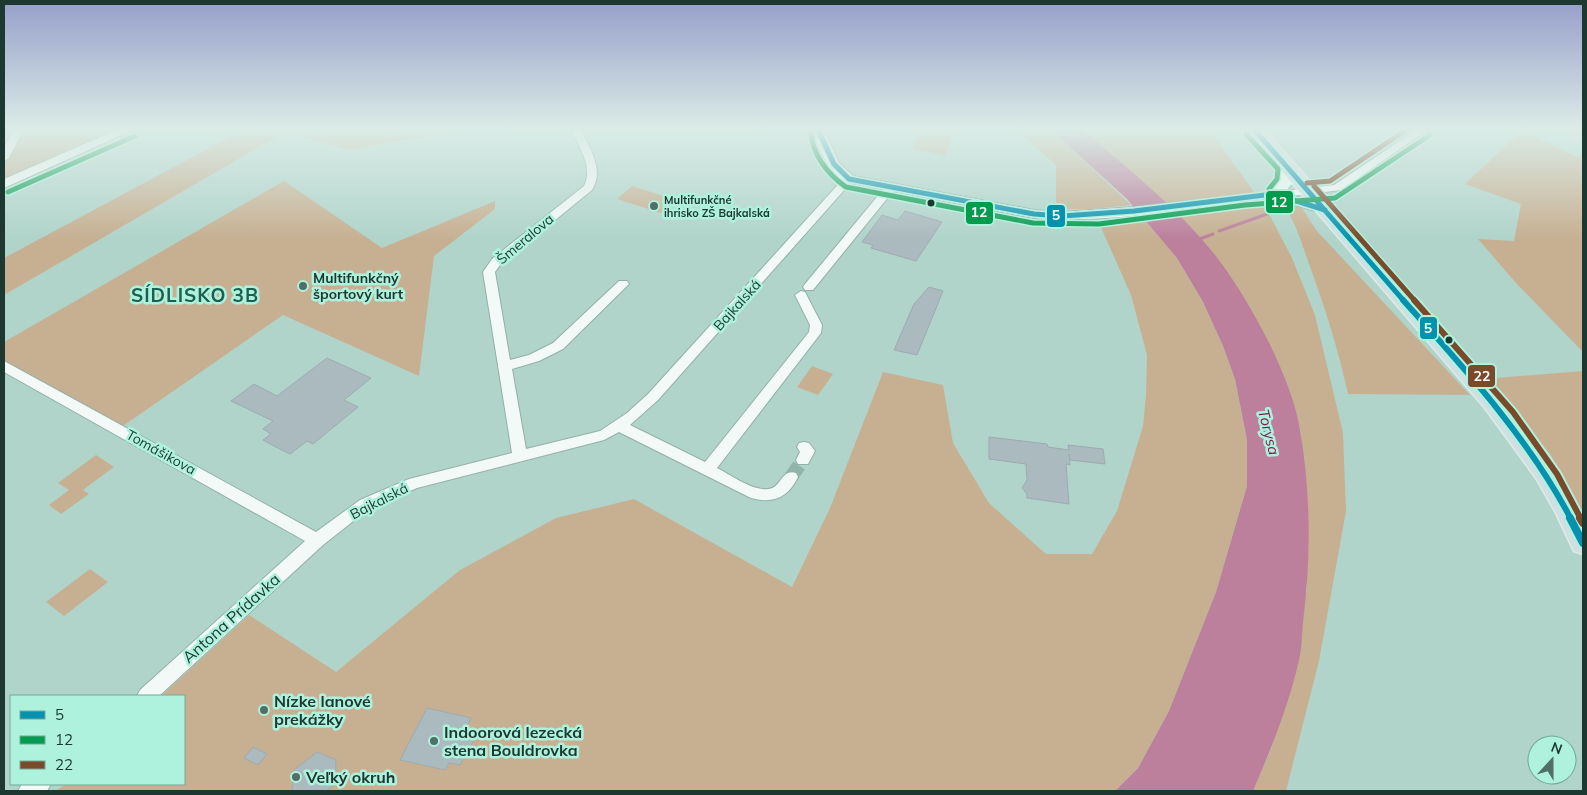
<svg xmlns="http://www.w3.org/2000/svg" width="1587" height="795" font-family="Mulish,sans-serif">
	<rect width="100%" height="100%" fill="#b0d4ca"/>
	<path fill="#c7b092" d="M23 128H131L80 146 4 183V157Z
		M247 128H476L348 150 285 132 4 295V258Z
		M921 128 954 132 946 155 913 149Z
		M1015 128H1049L1131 205 1090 209H1056V165Z
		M1080 128H1208L1267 210 1292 258 1315 315 1343 433 1346 511 1319 661 1286 791H1253L1272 746 1307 589V496L1300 429 1287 387 1270 348 1172 208Z
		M1518 129 1577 157 1583 154V352L1516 283 1478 239 1514 241 1521 204 1465 184 1520 132Z
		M284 181 382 248 495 201V209L434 256 419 376 283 315 120 428 4 366V342Z
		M632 186 676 200 661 213 617 199Z
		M1278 199 1302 208 1316 230 1470 395 1348 394C1338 348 1324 305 1308 261 1300 238 1294 217 1278 199Z
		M1142 217 1177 258 1203 302 1223 346 1235 379 1247 440V486L1216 592 1169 711 1138 768 1115 791H55L67 784H184V696H161L249 615 336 672 460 570 556 518 634 499 792 587 830 508 883 372 943 385 953 443 989 503 1046 554H1092L1117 511 1143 426 1146 395 1147 355 1131 295 1099 223Z
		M812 366 833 374 818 395 797 387Z
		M1583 371V513L1550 454 1483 379Z
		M96 455 114 467 83 490 89 494 61 514 49 505 69 490 58 483Z
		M90 569 108 582 64 616 46 602Z"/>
	<path fill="#bc809c" d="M1049 128H1080C1127 168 1176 206 1215 255 1248 297 1292 377 1300 430 1311 493 1311 559 1303 622 1302 634 1302 648 1299 660 1289 705 1271 749 1253 791H1115L1138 768 1169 711 1216 592 1247 486V440L1235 379 1223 346 1203 302 1177 258 1127 199Z"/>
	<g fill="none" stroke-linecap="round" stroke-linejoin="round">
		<path stroke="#bc809c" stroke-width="3" d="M1219 231 1270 213
			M1197 240 1213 234"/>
	</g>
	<path fill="#abbabe" stroke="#9dabb0" d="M905 211 942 222 916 261 871 248 873 245 862 242 882 215 898 220Z
		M929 287 943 291 917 355 894 350 914 304Z
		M327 358 371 378 344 400 358 407 313 444 307 441 290 454 272 445 263 440 271 434 263 429 273 421 231 401 254 384 277 396Z
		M989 437 1047 444 1048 447 1069 450 1068 445 1103 449 1105 464 1070 460 1069 454 1070 465 1066 464 1069 504 1027 498V494L1022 488 1027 480 1026 464 989 459Z
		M427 708 471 718 464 733 479 731 460 765 449 763 445 770 400 760Z
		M253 747 267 754 258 765 244 758Z
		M317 752 336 760 335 784 326 791H292L294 770Z"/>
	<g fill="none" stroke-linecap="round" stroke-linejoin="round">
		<path stroke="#92b5ab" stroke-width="14" stroke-dasharray="14 7" stroke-linecap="butt" d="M791 477 803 460"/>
		<defs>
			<path id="minor" d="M14 128H24L9 158 4 161V148Z
				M570 128H580C589 148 605 169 592 190L500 265 495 272 510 360 529 355 553 343 619 281H627L629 284 563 349 539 361 512 369 526 449 600 431 627 413 648 394 845 177H853L854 179 658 400 630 425 705 462 809 332 810 325 795 295 801 291 805 292 822 325 821 333 717 468C731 475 752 491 768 489 782 488 781 468 796 473L798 477C788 498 773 504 751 498L619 432 604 440 417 488 370 508 323 545 159 696H137L140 690 305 541 4 372V361L316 532 360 500 409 479 512 453 483 272 492 259 584 186C594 167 578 145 570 128Z
				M1419 128H1430L1341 190 1275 198 1270 195 1275 192 1334 185Z
				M890 185 894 186V190L813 290H805L803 287 805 284 886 186Z
				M804 442 809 443 815 451 808 464H798L796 460 800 452 797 447 799 443Z
				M22 784H51L47 791H18Z"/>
			<path id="tertiary" d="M121 128H137L4 188V179Z
				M816 128H828L825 132 839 163 853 176 1034 210 1062 212 1134 207 1271 192 1279 182 1280 166 1287 162 1294 166 1293 183 1284 193 1330 207 1332 210 1325 214 1285 202 1265 199C1189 208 1111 224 1034 218L844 182C827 169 820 152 813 132Z"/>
			<path id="primary" d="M1245 128H1262L1275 142 1472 363 1528 430 1553 464 1583 517V554L1574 551 1555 511 1536 478 1485 408Z"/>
		</defs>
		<use href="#minor" stroke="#93b0a8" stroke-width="2"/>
		<use href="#tertiary" stroke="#93b0a8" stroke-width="2"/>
		<use href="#primary" stroke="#dbece7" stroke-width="3"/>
		<use href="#minor" fill="#f3f9f7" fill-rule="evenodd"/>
		<use href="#tertiary" fill="#f3f9f7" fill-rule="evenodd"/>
		<use href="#primary" fill="#cfdfe2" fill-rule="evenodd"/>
		<defs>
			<path id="bus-1-far2" d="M822 128 819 132 834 164 849 179 1034 214 1062 216 1134 211 1265 195 1287 198 1325 210
				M1253 128 1404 301"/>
			<path id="bus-1-far1" d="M1403 300C1464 368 1528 437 1571 519"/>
			<path id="bus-1" d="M1570 518 1583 543"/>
			<path id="bus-2" d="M811 128C810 152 827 174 846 187L1033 223 1099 224 1245 205 1335 198 1430 135
				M1246 134 1278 169 1277 179 1269 189
				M8 192 135 136"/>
			<path id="bus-3-far2" d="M1307 183 1330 181 1409 128
				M1314 186 1415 301"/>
			<path id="bus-3-far1" d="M1414 300 1513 412 1557 474 1581 519"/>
			<path id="bus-3" d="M1580 518 1583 523"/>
		</defs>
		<use href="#bus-1-far2" stroke="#aef1dd" stroke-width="8"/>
		<use href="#bus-1-far1" stroke="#aef1dd" stroke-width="10"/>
		<use href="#bus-1" stroke="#aef1dd" stroke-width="12"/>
		<use href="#bus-2" stroke="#aef1dd" stroke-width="8"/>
		<use href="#bus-3-far2" stroke="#aef1dd" stroke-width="8"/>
		<use href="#bus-3-far1" stroke="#aef1dd" stroke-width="10"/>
		<use href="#bus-3" stroke="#aef1dd" stroke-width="12"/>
		<use href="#bus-1-far2" stroke="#0692ae" stroke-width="5"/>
		<use href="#bus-1-far1" stroke="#0692ae" stroke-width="6"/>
		<use href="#bus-1" stroke="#0692ae" stroke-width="8"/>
		<use href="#bus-2" stroke="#039b4e" stroke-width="5"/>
		<use href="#bus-3-far2" stroke="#7a4b2a" stroke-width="5"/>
		<use href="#bus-3-far1" stroke="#7a4b2a" stroke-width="6"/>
		<use href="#bus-3" stroke="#7a4b2a" stroke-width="8"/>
	</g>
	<linearGradient id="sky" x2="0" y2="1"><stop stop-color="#969fca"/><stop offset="0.54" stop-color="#dbece7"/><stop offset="1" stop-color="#dbece7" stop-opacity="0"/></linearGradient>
	<rect width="1587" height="239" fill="url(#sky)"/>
	<g fill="#1c3830" stroke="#aef1dd" stroke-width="2">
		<circle cx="931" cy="203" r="4.5"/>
		<circle cx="1449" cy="340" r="4.5"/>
	</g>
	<g fill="#506f66" stroke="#aef1dd" stroke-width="2">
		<circle cx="654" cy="206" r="5"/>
		<circle cx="303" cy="286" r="5"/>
		<circle cx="264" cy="710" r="5"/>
		<circle cx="434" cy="741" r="5"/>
		<circle cx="296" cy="777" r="5"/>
	</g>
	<g text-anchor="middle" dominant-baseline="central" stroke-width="5" stroke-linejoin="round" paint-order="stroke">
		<g font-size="11" font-weight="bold" fill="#1c3830" stroke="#aef1dd" text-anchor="start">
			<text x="664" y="200">Multifunkčné<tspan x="664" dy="13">ihrisko ZŠ Bajkalská</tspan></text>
		</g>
		<g font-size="14" fill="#1c3830" stroke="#aef1dd">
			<text transform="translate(525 239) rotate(-40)">Šmeralova</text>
			<text transform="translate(737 305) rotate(-48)">Bajkalská</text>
			<text transform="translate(161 452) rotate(29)">Tomášikova</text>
			<text transform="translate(379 501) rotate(-27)">Bajkalská</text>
		</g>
		<g font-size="14" font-weight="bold" fill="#1c3830" stroke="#aef1dd" text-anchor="start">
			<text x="313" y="278">Multifunkčný<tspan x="313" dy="16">športový kurt</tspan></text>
		</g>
		<g font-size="15" font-style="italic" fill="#7c1e4e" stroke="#aef1dd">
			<text transform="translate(1269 432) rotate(76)">Torysa</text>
		</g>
		<g font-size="16" fill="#1c3830" stroke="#aef1dd">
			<text transform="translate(231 618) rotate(-42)">Antona Prídavka</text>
		</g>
		<g font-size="16" font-weight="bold" fill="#1c3830" stroke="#aef1dd" text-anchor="start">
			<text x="274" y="701">Nízke lanové<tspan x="274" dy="18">prekážky</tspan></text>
			<text x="444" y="732">Indoorová lezecká<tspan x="444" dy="18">stena Bouldrovka</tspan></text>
			<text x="306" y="777">Veľký okruh</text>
		</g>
		<g font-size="19" font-weight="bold" letter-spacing="1" fill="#1b5f4f" stroke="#aef1dd">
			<text x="195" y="295">SÍDLISKO 3B</text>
		</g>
	</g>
	<g stroke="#aef1dd" stroke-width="2">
		<rect x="1265" y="190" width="29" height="24" rx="5" fill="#039b4e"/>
		<rect x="965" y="201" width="29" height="24" rx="5" fill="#039b4e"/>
		<rect x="1046" y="204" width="20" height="24" rx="5" fill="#0692ae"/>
		<rect x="1419" y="316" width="19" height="24" rx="5" fill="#0692ae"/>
		<rect x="1467" y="364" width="29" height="24" rx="5" fill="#7a4b2a"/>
	</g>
	<g font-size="14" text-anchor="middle" font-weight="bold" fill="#fff">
		<text x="1279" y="207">12</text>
		<text x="979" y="217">12</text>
		<text x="1056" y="220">5</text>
		<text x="1428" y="333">5</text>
		<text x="1482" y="381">22</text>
	</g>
	<rect width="1587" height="795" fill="none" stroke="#1c3830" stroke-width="10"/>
	<rect x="10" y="695" width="175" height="90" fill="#aef1dd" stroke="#74a798"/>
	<rect x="20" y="711" width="25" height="8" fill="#0692ae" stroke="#74a798"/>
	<text x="55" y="720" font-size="15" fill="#1c3830">5</text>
	<rect x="20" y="736" width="25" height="8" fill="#039b4e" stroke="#74a798"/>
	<text x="55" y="745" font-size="15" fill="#1c3830">12</text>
	<rect x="20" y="761" width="25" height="8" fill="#7a4b2a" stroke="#74a798"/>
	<text x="55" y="770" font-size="15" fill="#1c3830">22</text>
	<g transform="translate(1552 760) rotate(21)"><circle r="24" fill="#aef1dd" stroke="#74a798"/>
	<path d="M0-4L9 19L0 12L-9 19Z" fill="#506f66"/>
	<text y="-8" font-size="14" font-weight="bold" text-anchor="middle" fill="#1c3830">N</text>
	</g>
</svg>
